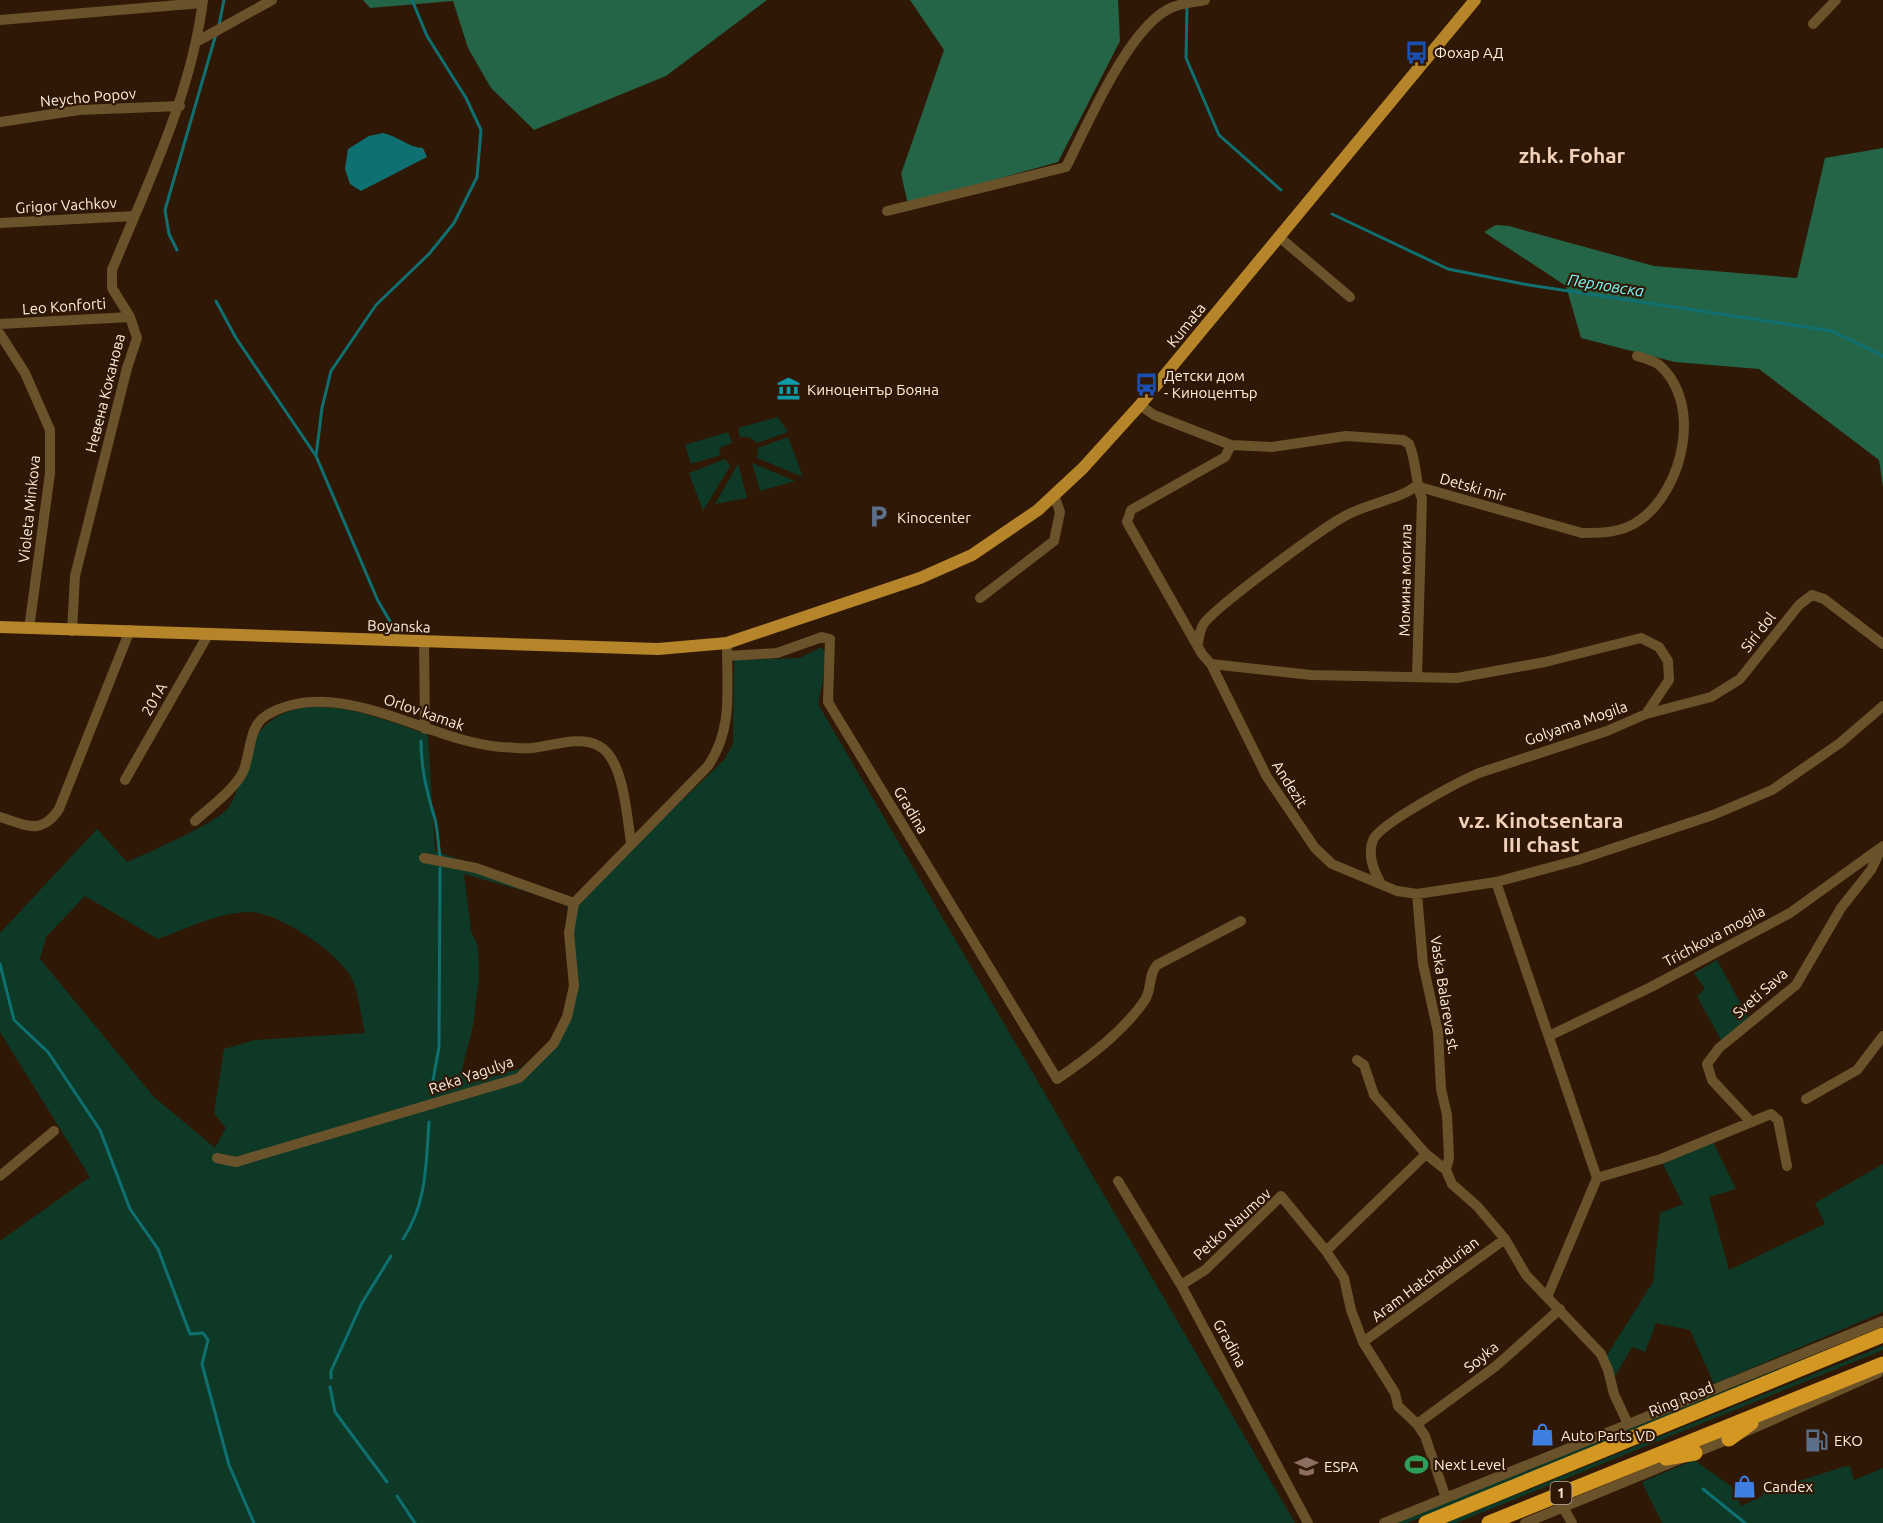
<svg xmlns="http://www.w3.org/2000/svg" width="1883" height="1523" font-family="Ubuntu,sans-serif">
	<rect width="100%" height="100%" fill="#2f1805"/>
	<path fill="#0f3927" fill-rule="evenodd" d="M778 417 788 432 757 443 749 437H740L738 428Z
		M728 432 732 443 719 448 721 455 691 464 685 445Z
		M788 437 803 477 757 458 758 448Z
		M725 459 730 466 703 511 689 473Z
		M752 463 795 481 760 491Z
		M738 464 747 498 715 504Z
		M821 647 828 655 818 704 1295 1523H0V1241L90 1177 0 1032V933L97 829 127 862C147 853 217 823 228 808 242 789 243 755 257 735 295 682 379 717 428 735L435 851 578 900 724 760 733 744 734 660 800 658ZM464 874 567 903 570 976 566 1013 557 1030 545 1046 521 1068 468 1084 462 1069 473 1026 479 977 478 947 471 931ZM85 896 158 939C186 929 219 912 250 912 278 912 341 954 352 979 359 995 361 1016 365 1033L255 1040 224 1049 214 1113 226 1128 215 1148 154 1097 40 959 46 937Z
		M1717 960 1749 1019 1721 1040 1697 996 1705 989 1694 973Z
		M1713 1142 1736 1189 1709 1197 1729 1270 1825 1224 1815 1203 1883 1164V1312L1714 1384 1690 1330 1656 1323 1645 1352 1632 1347 1613 1380 1607 1355 1653 1282 1660 1213 1683 1204 1663 1164Z
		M1836 1346 1787 1369 1407 1523H1395Z
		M1883 1346V1350L1456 1523H1446Z
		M1694 1460 1731 1486 1741 1506 1763 1496 1762 1493 1843 1467 1850 1466 1854 1480 1883 1468V1523H1662L1642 1482Z"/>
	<path fill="#246447" d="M363 0H767L666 76 534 130 491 88 468 48 453 1 370 8Z
		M910 0H1118L1120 41 1058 162 908 204 901 174 944 50Z
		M1883 148V487L1879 460 1759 369 1675 362 1581 338 1566 286 1484 232 1496 225 1509 226 1654 266 1797 278 1825 158Z"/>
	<path fill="#0f7071" d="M383 133C398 136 407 147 423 148L427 157 361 191 350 184 345 169 348 149 369 136Z"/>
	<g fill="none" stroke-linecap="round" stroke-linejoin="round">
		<path stroke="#0f7071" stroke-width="3" d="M1187 5 1186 58 1219 135 1281 190
			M219 25 224 0
			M1332 214 1448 269 1529 285 1832 331 1883 356
			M177 250 169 234 165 210 216 34
			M216 301 236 338 316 456 378 601 397 633
			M316 456 322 408 331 371 376 305 429 254 454 223 477 177 481 130 466 98 427 36 412 0
			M421 741C421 769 427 793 435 819 438 831 438 845 440 856
			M0 964 14 1020 48 1052 100 1130 130 1209 158 1249 190 1334 203 1333 208 1340 202 1364 229 1465 254 1523
			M431 1091 439 1047 440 868
			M403 1239C427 1204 426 1163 429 1122
			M331 1378V1371L362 1303 391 1256
			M330 1387 335 1412 387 1482
			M1703 1489 1745 1523
			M397 1496 415 1523"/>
		<path stroke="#6a522b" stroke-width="10" d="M0 20 202 3
			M1813 24 1836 0
			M196 42 272 0
			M0 122 79 110 180 106
			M887 211 1066 167C1087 126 1130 23 1173 7 1183 3 1195 2 1205 0
			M0 223 134 216
			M1278 236 1350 297
			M0 324 130 317
			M0 334 25 373 50 430V473L29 629
			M1140 405 1154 415 1231 445 1272 447 1346 436 1403 440 1409 444C1417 462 1415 482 1422 499L1417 677
			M1231 445 1225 457 1131 510 1127 522 1202 654 1211 664 1311 675 1457 678 1545 662 1641 638 1659 647 1668 661 1669 680 1646 714
			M1416 486 1582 533C1602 533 1622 533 1640 520 1683 490 1704 402 1658 364 1652 360 1643 358 1637 356
			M980 598 1054 541 1060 512 1054 495
			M72 631 75 576 127 368 137 338 130 317 112 288V270C148 182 191 96 203 0
			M424 642 425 729
			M1198 643C1199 637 1200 630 1203 625 1211 610 1324 527 1345 516 1365 504 1401 499 1416 486
			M727 656 777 653 822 637 830 639 828 702 1057 1079C1088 1058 1123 1032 1145 1000 1152 989 1148 975 1157 965L1241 921
			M1211 664 1267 777 1315 848 1332 864 1397 891 1417 894 1496 882 1578 860 1713 815 1772 790 1840 743 1883 706
			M125 780 209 633
			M0 817C26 825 41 836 59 809L130 630
			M195 821C210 807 233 791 243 772 251 754 248 726 267 715 338 674 427 741 500 747 511 747 522 749 532 748 553 746 580 735 599 746 624 759 627 818 631 843
			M424 858 476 868 574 903
			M1496 882 1597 1178
			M1381 884C1374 871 1367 855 1373 840 1379 824 1460 781 1479 773L1607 731 1646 714 1711 697 1740 679 1799 605 1812 595 1824 599 1883 644
			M1417 894 1423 964 1438 1032 1441 1089 1447 1115 1449 1158 1446 1170
			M1549 1036 1651 987 1790 913 1883 846
			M1357 1060 1364 1065 1374 1095 1426 1154 1446 1170 1452 1184 1477 1206 1505 1239 1526 1275 1601 1354 1608 1370 1614 1394 1628 1424
			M1806 1099 1857 1070 1883 1036
			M1751 1122 1712 1080 1707 1064 1719 1048 1796 985 1841 908 1871 870 1881 849
			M217 1158 236 1162 519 1078 554 1043 567 1017 574 986 569 933 574 903 708 766C733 729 727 691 727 649
			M0 1176 54 1131
			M1597 1178 1661 1159 1771 1114 1778 1120 1787 1166
			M1118 1181 1181 1285 1308 1523
			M1326 1251 1426 1154
			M1181 1285 1205 1270 1281 1196 1326 1251 1344 1278 1351 1310 1363 1342 1395 1393 1398 1406 1417 1424 1425 1436 1446 1498
			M1547 1297 1597 1178
			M1363 1342 1505 1239
			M1417 1424 1496 1366 1560 1309
			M1563 1507 1572 1523
			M1384 1523 1883 1321
			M1525 1523 1729 1439 1878 1373"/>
		<path stroke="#b68429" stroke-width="12" d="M0 627 658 649 727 643 920 578 972 555 1038 510 1083 468 1140 405 1475 0"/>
		<path stroke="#d49721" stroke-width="15" d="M1729 1439 1751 1423
			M1666 1458 1695 1453
			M1426 1523 1883 1335
			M1489 1523 1883 1364"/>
	</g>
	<defs>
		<symbol id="bus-bare" viewBox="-9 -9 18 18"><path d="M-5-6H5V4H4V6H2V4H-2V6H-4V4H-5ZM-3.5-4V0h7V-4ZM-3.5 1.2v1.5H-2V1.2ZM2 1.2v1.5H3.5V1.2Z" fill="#1a4fb4" stroke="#2f1805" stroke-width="2.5" paint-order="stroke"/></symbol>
		<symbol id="museum-bare" viewBox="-9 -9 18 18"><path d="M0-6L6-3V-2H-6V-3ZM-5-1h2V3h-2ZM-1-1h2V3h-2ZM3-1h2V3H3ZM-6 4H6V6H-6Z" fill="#0f9aa8" stroke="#2f1805" stroke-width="2.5" paint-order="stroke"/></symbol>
		<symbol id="parking-bare" viewBox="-9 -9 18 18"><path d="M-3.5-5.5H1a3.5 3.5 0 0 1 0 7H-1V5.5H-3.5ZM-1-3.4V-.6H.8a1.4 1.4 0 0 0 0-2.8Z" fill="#5c6f8a" stroke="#2f1805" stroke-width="2.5" paint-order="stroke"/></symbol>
		<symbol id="shop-bare" viewBox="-9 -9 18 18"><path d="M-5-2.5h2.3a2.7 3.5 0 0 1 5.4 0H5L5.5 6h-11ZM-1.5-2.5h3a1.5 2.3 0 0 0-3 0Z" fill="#3f7fe0" stroke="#2f1805" stroke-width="2.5" paint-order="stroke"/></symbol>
		<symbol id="fuel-bare" viewBox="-9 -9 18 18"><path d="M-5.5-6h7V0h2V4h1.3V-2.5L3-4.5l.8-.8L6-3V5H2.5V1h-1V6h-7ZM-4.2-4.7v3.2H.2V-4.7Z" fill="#5c6f8a" stroke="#2f1805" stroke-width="2.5" paint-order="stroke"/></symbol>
		<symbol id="stadium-bare" viewBox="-9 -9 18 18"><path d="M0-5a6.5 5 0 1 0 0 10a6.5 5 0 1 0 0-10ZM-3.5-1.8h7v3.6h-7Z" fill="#2e9e5b" stroke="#2f1805" stroke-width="2.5" paint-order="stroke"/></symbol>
		<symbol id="school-bare" viewBox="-9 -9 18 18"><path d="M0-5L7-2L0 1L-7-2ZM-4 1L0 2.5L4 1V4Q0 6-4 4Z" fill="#8d6e63" stroke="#2f1805" stroke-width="2.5" paint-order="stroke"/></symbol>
	</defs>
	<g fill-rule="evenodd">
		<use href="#bus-bare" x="1400" y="36" width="33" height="33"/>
		<use href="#bus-bare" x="1130" y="368" width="33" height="33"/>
		<use href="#museum-bare" x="772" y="372" width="33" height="33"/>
		<use href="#parking-bare" x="862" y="500" width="33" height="33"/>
		<use href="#shop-bare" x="1526" y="1418" width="33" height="33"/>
		<use href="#fuel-bare" x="1800" y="1424" width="33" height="33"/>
		<use href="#stadium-bare" x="1400" y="1448" width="33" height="33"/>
		<use href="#school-bare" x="1290" y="1450" width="33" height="33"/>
		<use href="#shop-bare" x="1728" y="1470" width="33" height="33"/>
	</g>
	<g text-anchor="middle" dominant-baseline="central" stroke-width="4.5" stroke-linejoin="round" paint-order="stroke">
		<rect fill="#2f1805" stroke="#c0aea0" stroke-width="1.5" x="1550.5" y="1482" width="21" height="22" rx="4.5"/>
		<g font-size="14" font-weight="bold" fill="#feeee2">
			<text x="1561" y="1493">1</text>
		</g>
		<g font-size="15" fill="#feeee2" stroke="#2f1805" text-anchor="start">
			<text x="1434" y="52">Фохар АД</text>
			<text x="1164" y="375">Детски дом<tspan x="1164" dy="17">- Киноцентър</tspan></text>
			<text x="807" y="389">Киноцентър Бояна</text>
			<text x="897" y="517">Kinocenter</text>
			<text x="1561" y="1435">Auto Parts VD</text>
			<text x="1834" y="1440">EKO</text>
			<text x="1434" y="1464">Next Level</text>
			<text x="1324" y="1466">ESPA</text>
			<text x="1763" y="1486">Candex</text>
		</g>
		<g font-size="15" fill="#feeee2" stroke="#2f1805">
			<text transform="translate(88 97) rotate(-5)">Neycho Popov</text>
			<text transform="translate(66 205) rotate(-3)">Grigor Vachkov</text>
			<text transform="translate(64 306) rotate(-4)">Leo Konforti</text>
			<text transform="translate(1186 325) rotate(-51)">Kumata</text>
			<text transform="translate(105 393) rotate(-76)">Невена Коканова</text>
			<text transform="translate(1473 487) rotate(16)">Detski mir</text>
			<text transform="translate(29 509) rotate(-84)">Violeta Minkova</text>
			<text transform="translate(1405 580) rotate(-89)">Момина могила</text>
			<text transform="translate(399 626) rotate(2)">Boyanska</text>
			<text transform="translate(1758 632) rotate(-52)">Siri dol</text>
			<text transform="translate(154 699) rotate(-60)">201А</text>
			<text transform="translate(424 712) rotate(19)">Orlov kamak</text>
			<text transform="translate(1576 723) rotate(-19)">Golyama Mogila</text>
			<text transform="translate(1290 784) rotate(58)">Andezit</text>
			<text transform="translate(911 810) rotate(59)">Gradina</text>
			<text transform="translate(1714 936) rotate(-28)">Trichkova mogila</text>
			<text transform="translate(1760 993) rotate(-41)">Sveti Sava</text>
			<text transform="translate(1445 995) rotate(81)">Vaska Balareva st.</text>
			<text transform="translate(471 1075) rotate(-19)">Reka Yagulya</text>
			<text transform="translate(1232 1224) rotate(-42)">Petko Naumov</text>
			<text transform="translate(1425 1279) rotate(-37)">Aram Hatchadurian</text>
			<text transform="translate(1230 1343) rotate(61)">Gradina</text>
			<text transform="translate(1481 1357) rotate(-39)">Soyka</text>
			<text transform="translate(1681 1399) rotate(-22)">Ring Road</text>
		</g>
		<g font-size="16" font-style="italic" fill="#7cf8f8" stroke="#2f1805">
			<text transform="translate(1606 285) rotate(9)">Перловска</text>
		</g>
		<g font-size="21" font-weight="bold" fill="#f1d1ba" stroke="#2f1805">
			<text x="1572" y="155">zh.k. Fohar</text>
			<text x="1541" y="820">v.z. Kinotsentara<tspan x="1541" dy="24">III chast</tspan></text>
		</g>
	</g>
</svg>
